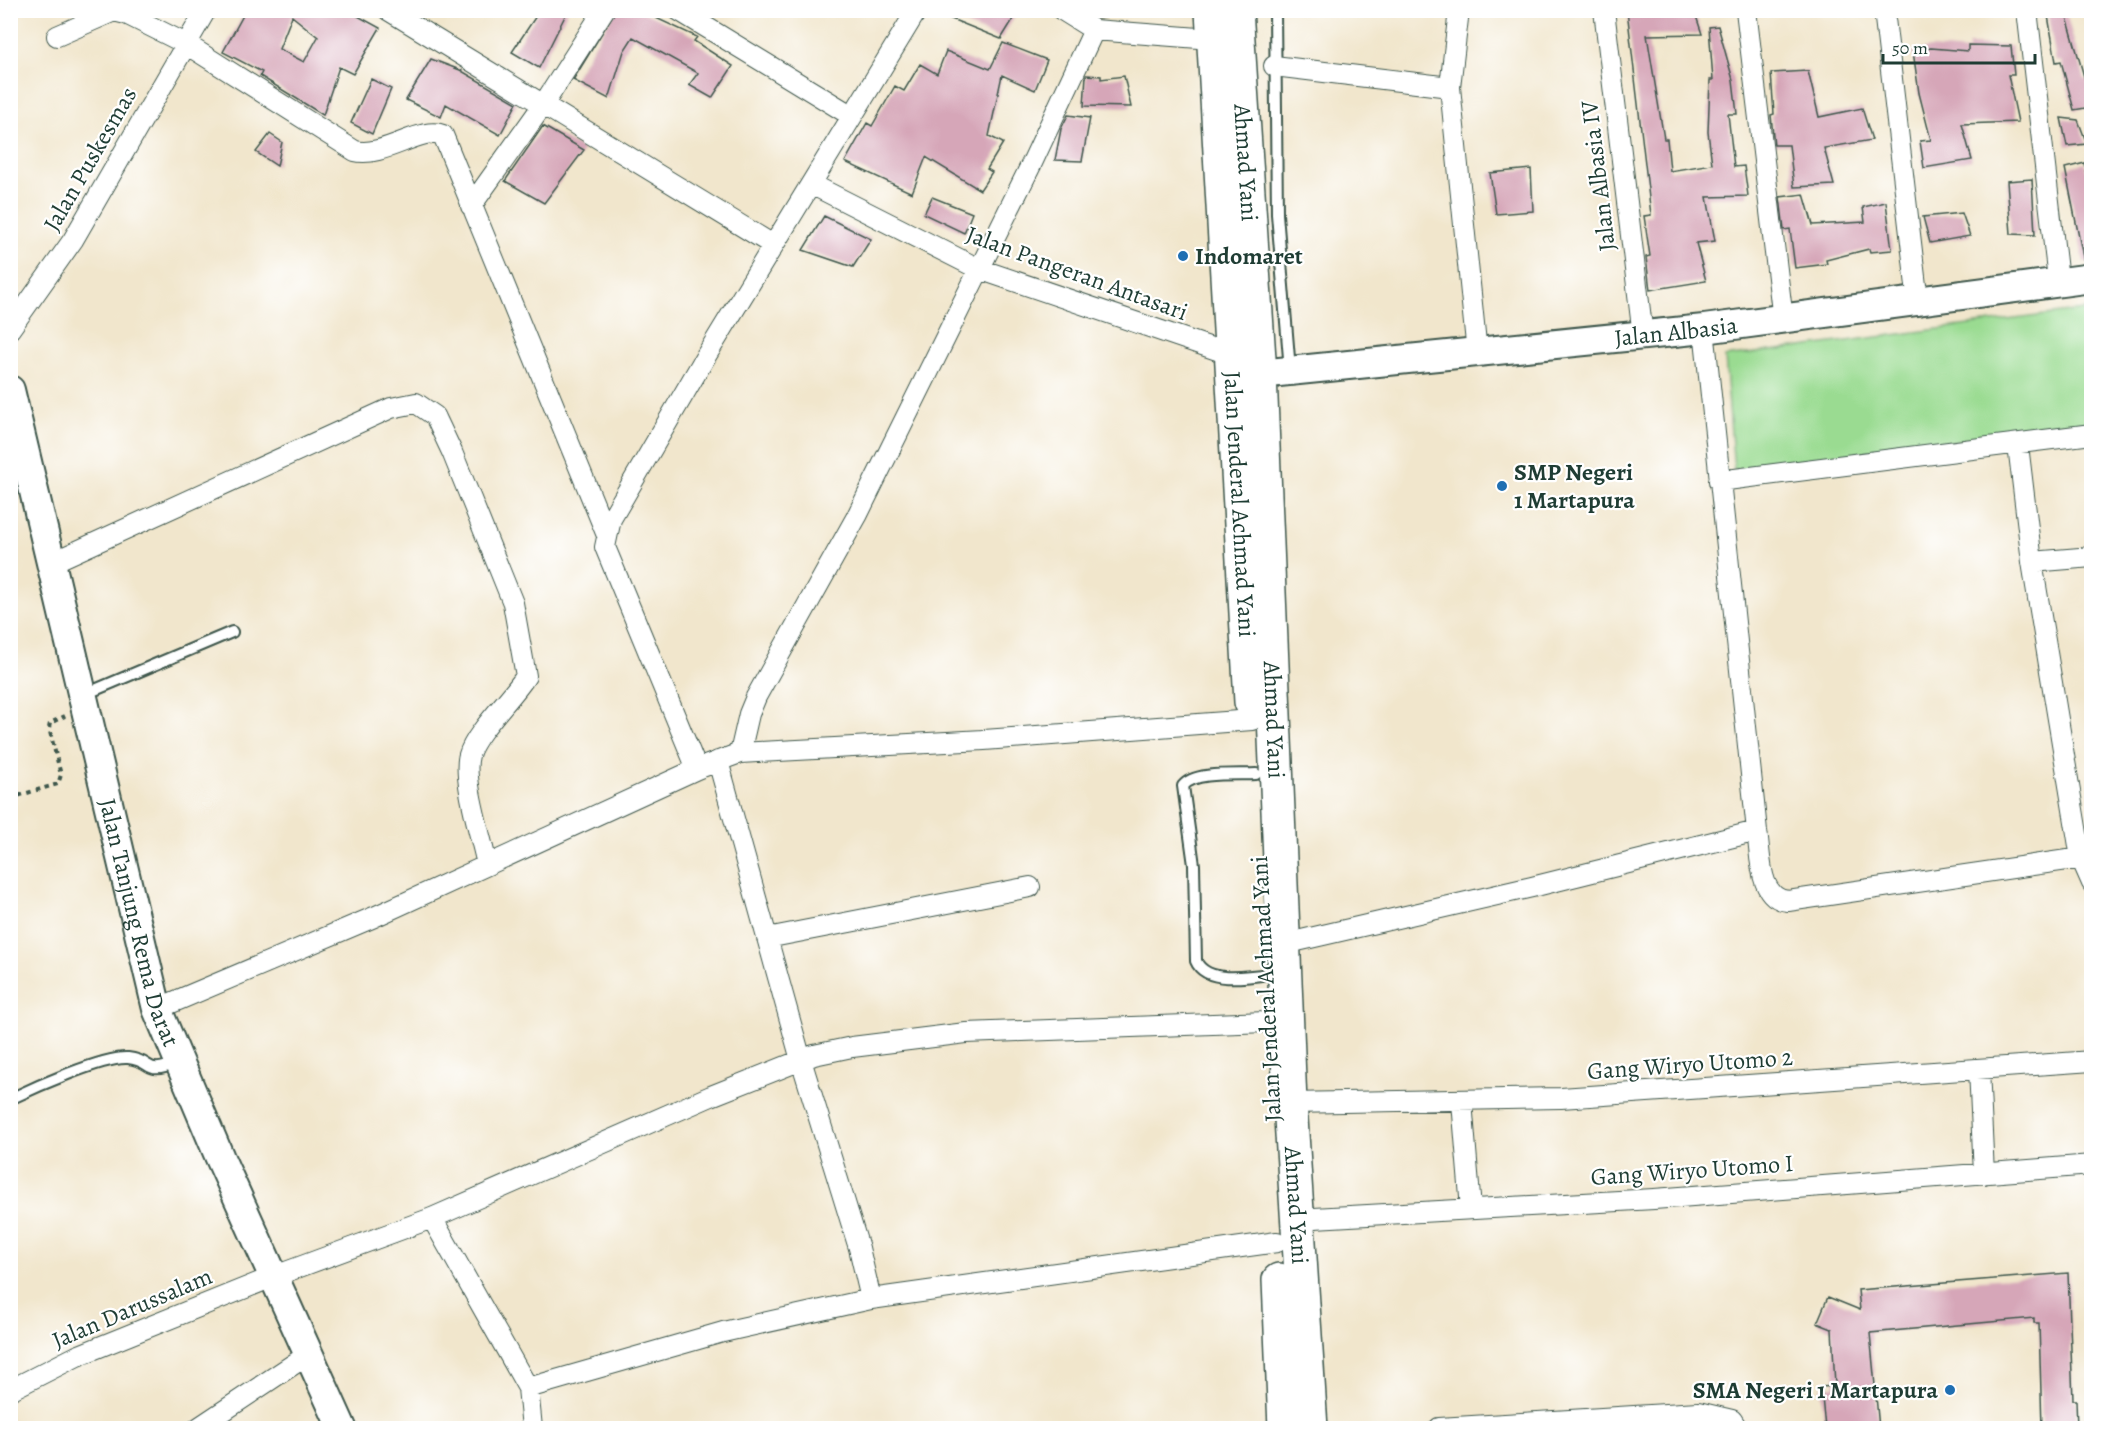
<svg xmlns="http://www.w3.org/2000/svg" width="2102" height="1439" font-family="Alegreya,serif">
	<rect width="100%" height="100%" fill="#fff"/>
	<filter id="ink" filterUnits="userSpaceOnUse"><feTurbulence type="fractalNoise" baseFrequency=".0167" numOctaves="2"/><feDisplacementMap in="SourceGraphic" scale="12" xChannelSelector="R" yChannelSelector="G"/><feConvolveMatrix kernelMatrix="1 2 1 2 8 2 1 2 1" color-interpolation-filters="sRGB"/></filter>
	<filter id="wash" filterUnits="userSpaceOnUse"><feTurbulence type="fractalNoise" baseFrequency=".008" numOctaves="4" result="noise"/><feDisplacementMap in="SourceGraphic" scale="24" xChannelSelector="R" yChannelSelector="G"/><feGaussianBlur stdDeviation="1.35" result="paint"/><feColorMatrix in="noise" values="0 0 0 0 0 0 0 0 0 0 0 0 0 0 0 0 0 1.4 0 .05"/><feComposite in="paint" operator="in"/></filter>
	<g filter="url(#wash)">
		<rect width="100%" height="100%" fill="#f1e6cc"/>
		<path fill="#9adb91" stroke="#5c8c62" stroke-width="1.5" d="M2091 309V423L1734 470 1725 357Z"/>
		<g id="blocks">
			<path fill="#d6a6b8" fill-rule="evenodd" d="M246 10H347L380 28 353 74 339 67 323 115 260 76 262 72 223 52ZM292 16 318 37 304 62 279 49Z
				M540 10H568L539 68 512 52Z
				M616 10H639L697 37 694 41 733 66 712 98 689 85 698 73 633 37 624 51 609 99 573 80Z
				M929 10H1019L1001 39Z
				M1627 10H1694L1702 34 1647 35 1664 139H1667L1670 171 1712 164 1708 132 1710 80H1713L1709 27 1718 26 1733 80 1737 114H1728L1734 167 1744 166 1748 196 1707 197 1715 241 1696 243 1706 281 1650 290 1646 257 1650 256 1644 216 1651 215Z
				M2047 10H2065L2085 80 2091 78V107L2074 110 2061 61 2056 62Z
				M1003 43 1047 60 1035 90 1002 75 989 136 1003 143 987 169 992 172 980 190 926 157 912 193 845 162 867 123 872 126 895 86 904 91 920 64 937 74 946 51 990 69Z
				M1968 45 2011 46 2014 75H2008L2018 122 1962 124 1972 160 1924 168 1920 141 1931 140 1919 93 1913 51 1931 48 1968 51Z
				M431 59 460 70 517 103 500 135 446 104 441 117 406 100Z
				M1808 71 1819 117 1862 108 1872 140 1824 148 1834 185 1794 187 1789 145H1774L1771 115 1774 114 1771 73Z
				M1086 75 1101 76V79L1124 76 1131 107 1084 106Z
				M371 79 391 89 372 134 351 123Z
				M1068 115 1090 118 1082 161 1055 160 1061 129Z
				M2061 118 2078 120 2087 144 2067 146Z
				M543 126 584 150 544 203 505 181Z
				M270 134 282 142 277 166 256 152Z
				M2085 163 2091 197V262H2084L2065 168Z
				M1531 169 1533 211 1496 214 1490 173Z
				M2032 179 2035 235 2011 234 2007 181Z
				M1804 194 1813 225 1865 222 1863 207 1886 202 1892 250 1870 252 1869 249 1826 260 1827 264 1795 268 1790 229 1784 230 1780 197Z
				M932 197 972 213 964 233 924 214Z
				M1962 213 1970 236 1930 243 1923 217Z
				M824 216 871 239 853 267 803 250Z
				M2068 1273 2073 1400H2076L2077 1428H2042L2039 1323H2034V1318L1870 1333 1879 1428H1825L1821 1387 1835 1386 1832 1329 1817 1323 1828 1297 1860 1310 1858 1290Z"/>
		</g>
	</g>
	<g filter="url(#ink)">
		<use href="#blocks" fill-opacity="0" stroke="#3e564b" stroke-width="1.5"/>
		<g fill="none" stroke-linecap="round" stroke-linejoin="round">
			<defs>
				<path id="lane" d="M1275 10 1277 214 1290 370
					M83 695 232 632
					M1256 774C1237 775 1194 771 1183 786L1194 865 1196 961C1207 987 1258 975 1281 972
					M10 1099C33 1088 104 1056 128 1058 156 1061 142 1077 179 1062"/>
				<path id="street" d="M388 10 773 245
					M678 10 852 116
					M1459 10 1450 87 1477 353
					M1604 10 1643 336
					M1746 10 1783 320
					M1884 10 1918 303
					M2027 10 2057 271 2060 282
					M1094 30 1212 39
					M57 36 114 11 126 14 186 44 355 151C384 158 422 125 443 135L606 533
					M1274 66 1450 87
					M811 184 979 269 1232 355
					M471 206 543 105 604 10
					M10 329 73 240 206 10
					M1704 329 1757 831C1761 855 1758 899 1788 901L2081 858 2032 562 2018 445
					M1719 481 2092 434
					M2032 562 2092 557
					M51 563 391 408 416 403 435 416 452 452 513 603 526 676C512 698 475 733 469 755 462 779 482 839 487 865
					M740 753 749 714 756 697 857 516 1031 165 1094 30 1062 10
					M718 761 801 1060 859 1248 871 1299
					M697 769 605 547 611 519 706 356 917 10
					M2081 858 2092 883
					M767 938 1030 887
					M1284 944 1532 887 1757 831
					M157 1009 374 917 697 769 740 753 984 740 1252 720
					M1979 1069 1984 1174
					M1462 1102 1471 1209
					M1290 1103 1561 1098 2092 1061
					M432 1218 528 1388
					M1296 1219 1654 1199 2092 1165
					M10 1390 77 1356 275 1276 432 1218 711 1096 814 1055 852 1047 966 1033 1267 1022
					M198 1428 309 1354
					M532 1428 528 1388 723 1332 871 1299 1277 1242
					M1439 1428 1698 1412 1732 1420 1737 1428"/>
				<g id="secondary">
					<path id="s1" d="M1260 374 1704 329 2092 278"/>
					<path id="s2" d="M10 390 157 1009 220 1158 342 1428"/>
				</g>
				<g id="highway">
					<path id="s3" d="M1212 10 1251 702"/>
					<path id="s4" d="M1236 10 1260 374 1290 1103 1311 1428"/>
					<path d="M1279 1280 1285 1428"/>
				</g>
			</defs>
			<use href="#lane" stroke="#3e564b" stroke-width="14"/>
			<use href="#street" stroke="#3e564b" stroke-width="22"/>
			<use href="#secondary" stroke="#3e564b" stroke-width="32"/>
			<use href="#highway" stroke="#3e564b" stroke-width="36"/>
			<path stroke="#3e564b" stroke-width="4" stroke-dasharray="4.5 4.5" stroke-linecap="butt" d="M10 798 58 784 61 775 49 728 50 723 65 716"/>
			<use href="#lane" stroke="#fff" stroke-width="10"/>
			<use href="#street" stroke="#fff" stroke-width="20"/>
			<use href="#secondary" stroke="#fff" stroke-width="28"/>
			<use href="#highway" stroke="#fff" stroke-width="33"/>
		</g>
	</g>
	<g fill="#1f6fb2" stroke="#fff" stroke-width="2">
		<circle cx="1183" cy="256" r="6"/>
		<circle cx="1502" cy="486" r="6"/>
		<circle cx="1950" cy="1390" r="6"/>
	</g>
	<g text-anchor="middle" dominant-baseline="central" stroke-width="4.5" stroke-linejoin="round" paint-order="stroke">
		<g font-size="24" fill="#1f3d34" stroke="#fff">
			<text transform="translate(90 159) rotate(-60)">Jalan Puskesmas</text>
			<text stroke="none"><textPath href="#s4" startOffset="153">Ahmad Yani</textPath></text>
			<text transform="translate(1598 176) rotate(-97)">Jalan Albasia IV</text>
			<text transform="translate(1077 273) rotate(20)">Jalan Pangeran Antasari</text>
			<text stroke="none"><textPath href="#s1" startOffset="418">Jalan Albasia</textPath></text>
			<text stroke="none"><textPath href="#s3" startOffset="495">Jalan Jenderal Achmad Yani</textPath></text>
			<text stroke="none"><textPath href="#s4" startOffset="711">Ahmad Yani</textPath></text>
			<text stroke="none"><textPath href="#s2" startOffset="548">Jalan Tanjung Rema Darat</textPath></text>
			<text transform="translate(1266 989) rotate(-93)">Jalan Jenderal Achmad Yani</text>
			<text transform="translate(1690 1064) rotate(-4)">Gang Wiryo Utomo 2</text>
			<text transform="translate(1692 1170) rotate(-4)">Gang Wiryo Utomo I</text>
			<text stroke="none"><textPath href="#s4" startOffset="1197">Ahmad Yani</textPath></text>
			<text transform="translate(132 1308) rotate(-23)">Jalan Darussalam</text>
		</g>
		<g font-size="24" font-weight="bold" fill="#1f3d34" stroke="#fff" text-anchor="start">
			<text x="1195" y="256">Indomaret</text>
			<text x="1514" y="472">SMP Negeri<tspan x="1514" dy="28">1 Martapura</tspan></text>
			<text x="1938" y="1390" text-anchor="end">SMA Negeri 1 Martapura</text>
		</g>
	</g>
	<rect width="2102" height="1439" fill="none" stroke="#fff" stroke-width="36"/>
	<path d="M1883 54v9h152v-9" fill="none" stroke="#1f3d34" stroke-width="3"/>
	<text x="1892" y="54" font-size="18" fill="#1f3d34" stroke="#ffffff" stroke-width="4.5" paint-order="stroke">50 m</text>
</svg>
